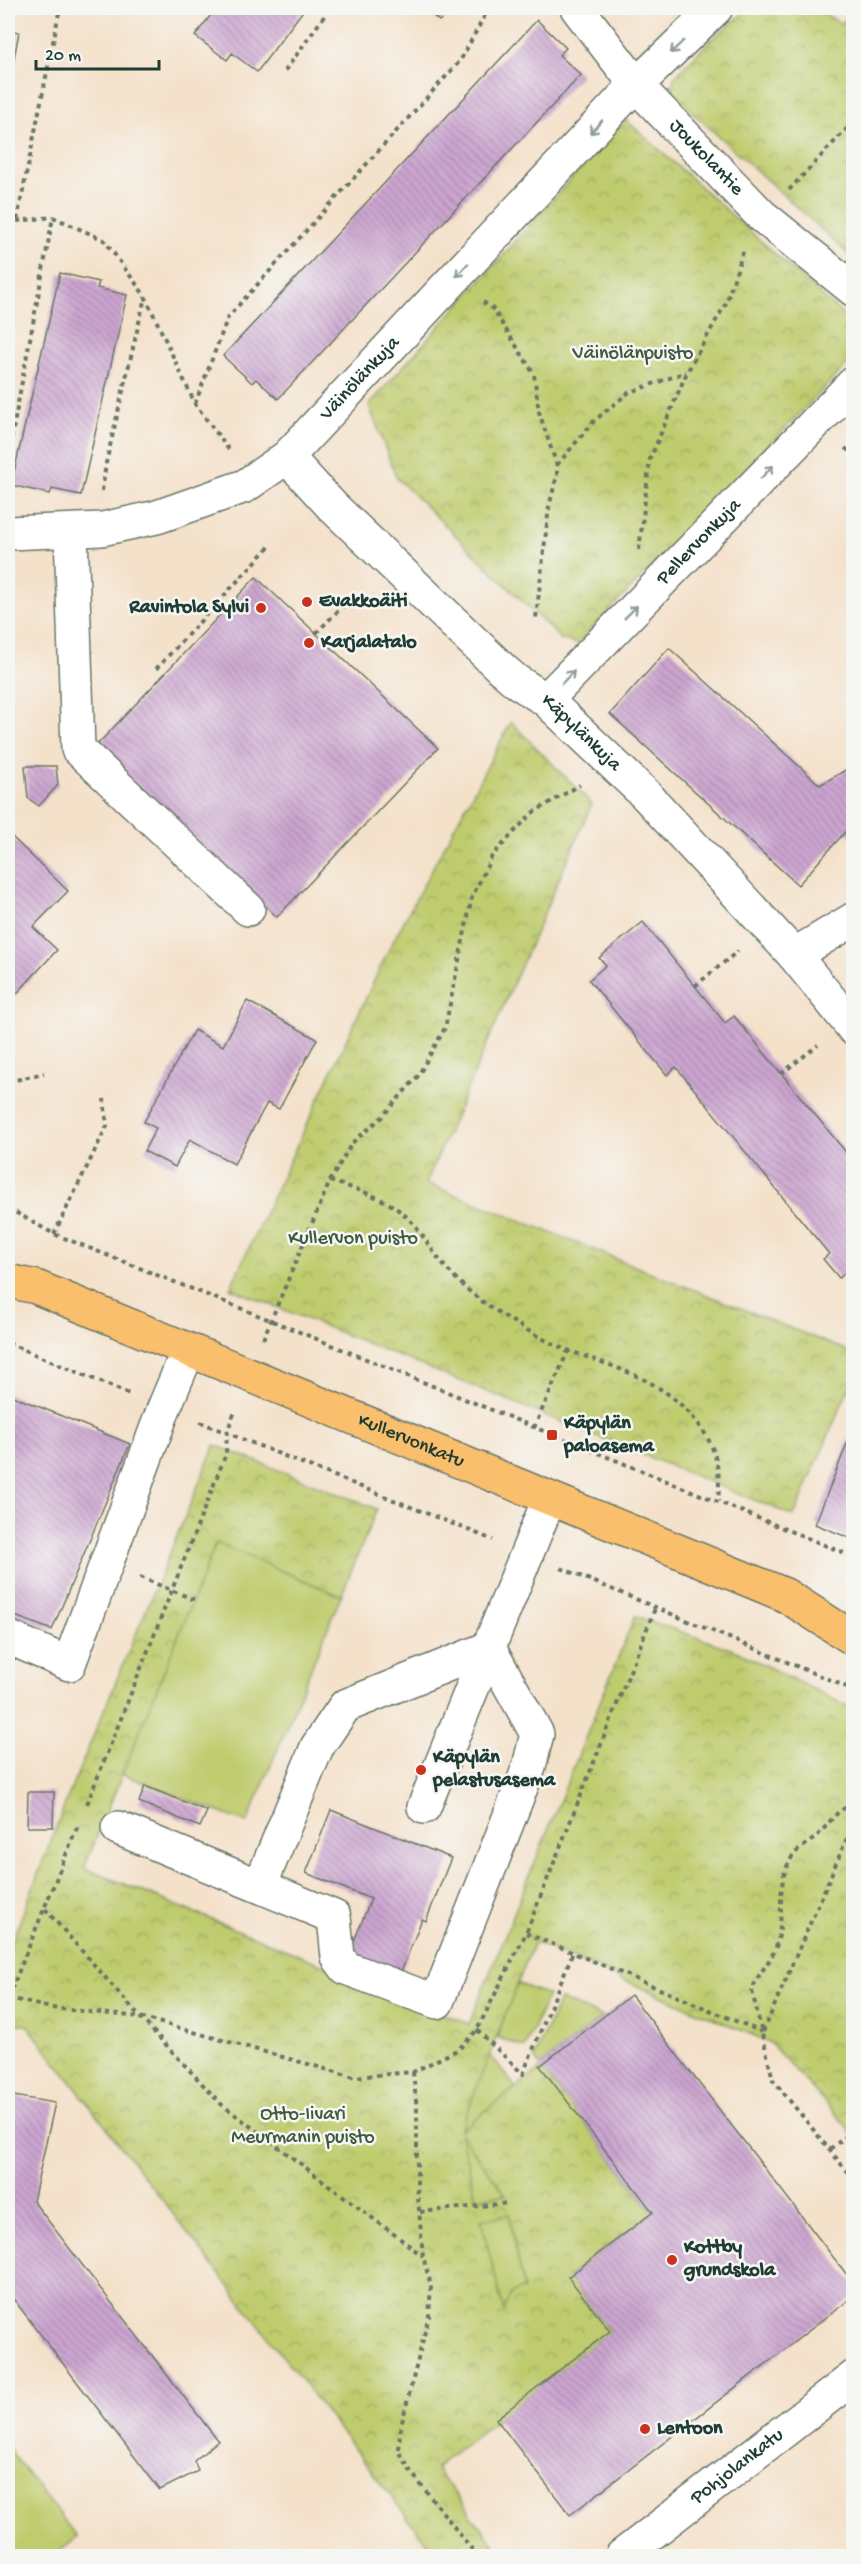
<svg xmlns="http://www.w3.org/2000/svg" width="861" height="2564" font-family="'Gochi Hand',sans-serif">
	<defs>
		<pattern id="park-crowns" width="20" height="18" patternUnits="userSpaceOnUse" patternTransform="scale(1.5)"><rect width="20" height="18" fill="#bfcc6e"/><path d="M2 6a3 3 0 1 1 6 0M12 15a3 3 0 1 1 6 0" fill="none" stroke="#9ba75b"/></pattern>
		<pattern id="building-back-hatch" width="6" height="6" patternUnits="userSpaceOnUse" patternTransform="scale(1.5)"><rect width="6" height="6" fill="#cca5d0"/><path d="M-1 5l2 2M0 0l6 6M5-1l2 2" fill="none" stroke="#a588aa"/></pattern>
	</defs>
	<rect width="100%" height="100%" fill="#f6f6f2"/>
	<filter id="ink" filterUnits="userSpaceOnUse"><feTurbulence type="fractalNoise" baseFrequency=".0167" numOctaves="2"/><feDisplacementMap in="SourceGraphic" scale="12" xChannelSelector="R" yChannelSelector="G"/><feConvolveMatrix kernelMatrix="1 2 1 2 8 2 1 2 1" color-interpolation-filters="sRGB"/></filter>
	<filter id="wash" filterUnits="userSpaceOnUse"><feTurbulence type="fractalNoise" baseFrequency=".008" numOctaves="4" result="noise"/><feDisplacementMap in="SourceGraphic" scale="24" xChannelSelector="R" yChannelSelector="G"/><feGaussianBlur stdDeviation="1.35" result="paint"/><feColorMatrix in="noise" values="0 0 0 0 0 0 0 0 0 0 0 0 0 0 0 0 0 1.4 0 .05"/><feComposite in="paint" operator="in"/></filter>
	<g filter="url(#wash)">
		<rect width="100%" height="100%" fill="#f4e1ca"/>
		<path fill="#bfcc6e" stroke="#6f8451" stroke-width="1.5" d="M236 1453 216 1542 341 1596 247 1823 122 1774 84 1868 469 2024 62 1918Z
			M517 1983 548 1995 525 2048 497 2037Z
			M560 1999 603 2017 540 2066 534 2058Z
			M486 2049 516 2088 460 2131 506 2195 445 2201 451 2062Z
			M510 2214 524 2290 504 2314 416 2390 481 2219Z
			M8 2448 77 2537 52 2556H8Z"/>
		<path fill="url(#park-crowns)" stroke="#6f8451" stroke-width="1.5" fill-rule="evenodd" d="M750 8H816L841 24 853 12V258L672 94 674 77 713 38Z
			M625 119 853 324V358L577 644 561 639 396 477 369 405Z
			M511 722 592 804 426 1183 853 1353V1378L794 1516 230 1288 389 949Z
			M215 1445 377 1509 341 1596 216 1543 84 1868 469 2024 635 1616 734 1650 853 1709V2137L845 2124 769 2042 534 1942 460 2130 542 2068 653 2212 568 2277 610 2331 435 2468 503 2556H437L28 2026 8 2021V1952L69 1794ZM460 2133 506 2195 476 2198ZM509 2214 524 2289C510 2290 507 2299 504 2312L481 2220Z"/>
		<g id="blocks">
			<path fill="url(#building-back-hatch)" d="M216 8H305L257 72 232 53 227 60 195 36Z
				M434 8H454L439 21 429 12Z
				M537 20 566 48 559 55 581 75 278 399 256 379 252 383 223 356Z
				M8 30 19 32 9 85H8Z
				M60 273 99 282 97 288 127 295 81 495 52 489 50 494 11 485Z
				M256 577 438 748 277 917 96 746Z
				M669 648 820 785 854 765V840L846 831 798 885 610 714Z
				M25 766H56L58 785 39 806 28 798Z
				M10 835 68 891 33 927 57 950 8 1003V838Z
				M643 922 725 1023 734 1016 854 1162V1269L846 1275 845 1273 839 1278 823 1259 829 1254 676 1067 667 1075 589 980 606 965 599 958Z
				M247 1001 317 1039 279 1109 267 1103 234 1164 190 1139 175 1167 144 1151 156 1128 144 1122 194 1030 223 1046Z
				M8 1394 130 1444 52 1630 10 1614 8 1620Z
				M853 1429H854V1540L815 1524Z
				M145 1786 207 1811 200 1827 139 1802Z
				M28 1792H54L53 1827H27Z
				M331 1810 451 1858 426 1921 422 1919 399 1977 348 1956 371 1899 306 1873Z
				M631 1995 854 2284V2296L570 2515 496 2419 610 2331 568 2277 653 2212 540 2066Z
				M8 2095 55 2103 33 2201 218 2441 194 2461 198 2471 160 2490 8 2292Z"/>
		</g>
	</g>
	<g filter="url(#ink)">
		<use href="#blocks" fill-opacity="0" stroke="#6a7668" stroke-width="1.5"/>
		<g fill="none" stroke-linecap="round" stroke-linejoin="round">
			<defs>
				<g id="minor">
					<path id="s1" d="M577 8 637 86 761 215 854 290"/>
					<path id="s2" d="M287 457 332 506 501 668 516 681 546 700 646 795 794 955 854 1029"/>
					<path d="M71 531 78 749 248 909"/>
					<path id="s3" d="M8 533 102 529 157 517 245 486 287 457 623 98 716 8"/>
					<path id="s4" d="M546 700 854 383"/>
					<path d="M794 955 854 919"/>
					<path d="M8 1637 69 1664 164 1408 188 1351"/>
					<path d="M424 1807 549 1499"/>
					<path d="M118 1828 334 1917 338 1957 346 1968 437 2002 529 1767 537 1734 489 1648 345 1706 317 1747 260 1886"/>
					<path id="s5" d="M622 2556 854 2377"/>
				</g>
				<g id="major">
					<path id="s6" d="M8 1281 36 1287 65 1299 785 1595 854 1639"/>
				</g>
			</defs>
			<use href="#minor" stroke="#6a7668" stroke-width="36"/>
			<use href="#major" stroke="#6a7668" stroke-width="36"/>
			<path stroke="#6a7668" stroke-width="4" stroke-dasharray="4.5 4.5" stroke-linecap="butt" d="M285 71 330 8
				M789 190 854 121
				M17 220 60 8
				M8 222 53 217 104 240 145 296 195 404 229 450
				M483 302 493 309 534 374 539 412 557 466V475L549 507 536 618
				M195 404 228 317 460 61 489 8
				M845 448 854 455
				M8 456 53 217
				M557 465 594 421 628 393 686 372
				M102 491 106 463 145 297
				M639 550 650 459 687 372 726 303 744 249
				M316 633 344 605
				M156 669 271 545
				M695 986 738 951
				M781 1074 818 1045
				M8 1082 44 1073
				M330 1181C352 1188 378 1195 397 1209 419 1224 429 1249 446 1268 457 1280 470 1293 483 1302 510 1320 540 1340 570 1351 613 1367 653 1376 686 1410 713 1437 722 1464 718 1501
				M8 1208 54 1234 270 1320 854 1557
				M54 1234 107 1126 104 1099
				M263 1339 330 1181 352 1143 381 1118 418 1076 445 1028 472 897 492 856 532 813 580 785
				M8 1343 129 1394
				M200 1422 493 1540
				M534 1428 568 1351
				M561 1568 854 1690
				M140 1577 197 1601
				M87 1804 226 1454 227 1432 235 1411
				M854 1804C837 1809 831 1821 820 1833 812 1842 798 1848 792 1857 774 1885 786 1917 776 1947 770 1963 757 1974 752 1991L773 2080 854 2180
				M45 1909 140 2017 221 2104 423 2256
				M526 1933 762 2032
				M8 1998 78 1825
				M8 1998 51 2008 140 2017 354 2077 413 2072 459 2049 477 2030 526 1933 656 1606
				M477 2030 523 2074 573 1952
				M763 2032 854 1822
				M413 2072 417 2110V2186L423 2257 431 2285 429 2316 400 2430 399 2451 411 2472 477 2556
				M830 2149 854 2130
				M420 2212 509 2203"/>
			<use href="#minor" stroke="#fff" stroke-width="33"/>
			<use href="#major" stroke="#f9bf6c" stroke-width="33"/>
		</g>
		<defs><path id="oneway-shaft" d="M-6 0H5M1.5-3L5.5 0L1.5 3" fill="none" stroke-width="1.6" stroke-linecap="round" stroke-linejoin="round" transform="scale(1.5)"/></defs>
		<g stroke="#8f9e9a">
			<use href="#oneway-shaft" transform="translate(677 47) rotate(136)"/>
			<use href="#oneway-shaft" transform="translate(596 127) rotate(133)"/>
			<use href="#oneway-shaft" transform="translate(462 270) rotate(133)"/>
			<use href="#oneway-shaft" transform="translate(767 472) rotate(-46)"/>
			<use href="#oneway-shaft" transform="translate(631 612) rotate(-45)"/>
			<use href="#oneway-shaft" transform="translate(568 677) rotate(-46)"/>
		</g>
	</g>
	<g fill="#c8321e" stroke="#f6f6f2" stroke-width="2">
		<circle cx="307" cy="602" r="6"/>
		<circle cx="261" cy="608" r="6"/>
		<circle cx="309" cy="643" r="6"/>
		<rect x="546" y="1429" width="12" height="12" rx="3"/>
		<circle cx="421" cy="1770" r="6"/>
		<circle cx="672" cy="2260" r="6"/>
		<circle cx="645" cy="2429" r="6"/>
	</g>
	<g text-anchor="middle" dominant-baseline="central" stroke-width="5" stroke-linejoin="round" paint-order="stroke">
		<g font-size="20" fill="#1f3d34" stroke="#f6f6f2">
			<text stroke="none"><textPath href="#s1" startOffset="198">Joukolantie</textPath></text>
			<text stroke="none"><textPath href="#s3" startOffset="402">Väinölänkuja</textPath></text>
			<text stroke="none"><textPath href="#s4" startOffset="220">Pellervonkuja</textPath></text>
			<text stroke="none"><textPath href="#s2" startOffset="404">Käpylänkuja</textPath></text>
			<text stroke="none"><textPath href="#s6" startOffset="434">Kullervonkatu</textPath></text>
			<text stroke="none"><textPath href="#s5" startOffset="146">Pohjolankatu</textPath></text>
		</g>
		<g font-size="20" fill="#3f5a40" stroke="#f6f6f2">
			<text x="633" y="354">Väinölänpuisto</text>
			<text x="353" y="1239">Kullervon puisto</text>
			<text x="303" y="2115">Otto-Iivari<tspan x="303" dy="23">Meurmanin puisto</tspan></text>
		</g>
		<g font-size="20" font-weight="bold" fill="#1f3d34" stroke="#f6f6f2" text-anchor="start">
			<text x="319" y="602">Evakkoäiti</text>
			<text x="249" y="608" text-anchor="end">Ravintola Sylvi</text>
			<text x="321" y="643">Karjalatalo</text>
			<text x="564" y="1424">Käpylän<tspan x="564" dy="23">paloasema</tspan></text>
			<text x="433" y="1758">Käpylän<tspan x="433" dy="23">pelastusasema</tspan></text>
			<text x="684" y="2248">Kottby<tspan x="684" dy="23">grundskola</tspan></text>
			<text x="657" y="2429">Lentoon</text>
		</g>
	</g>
	<rect width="861" height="2564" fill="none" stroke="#f6f6f2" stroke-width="30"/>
	<path d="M36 60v9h123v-9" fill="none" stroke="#1f3d34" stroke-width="3"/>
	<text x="45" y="60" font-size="18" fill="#1f3d34" stroke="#f6f6f2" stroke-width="4.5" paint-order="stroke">20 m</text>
</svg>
